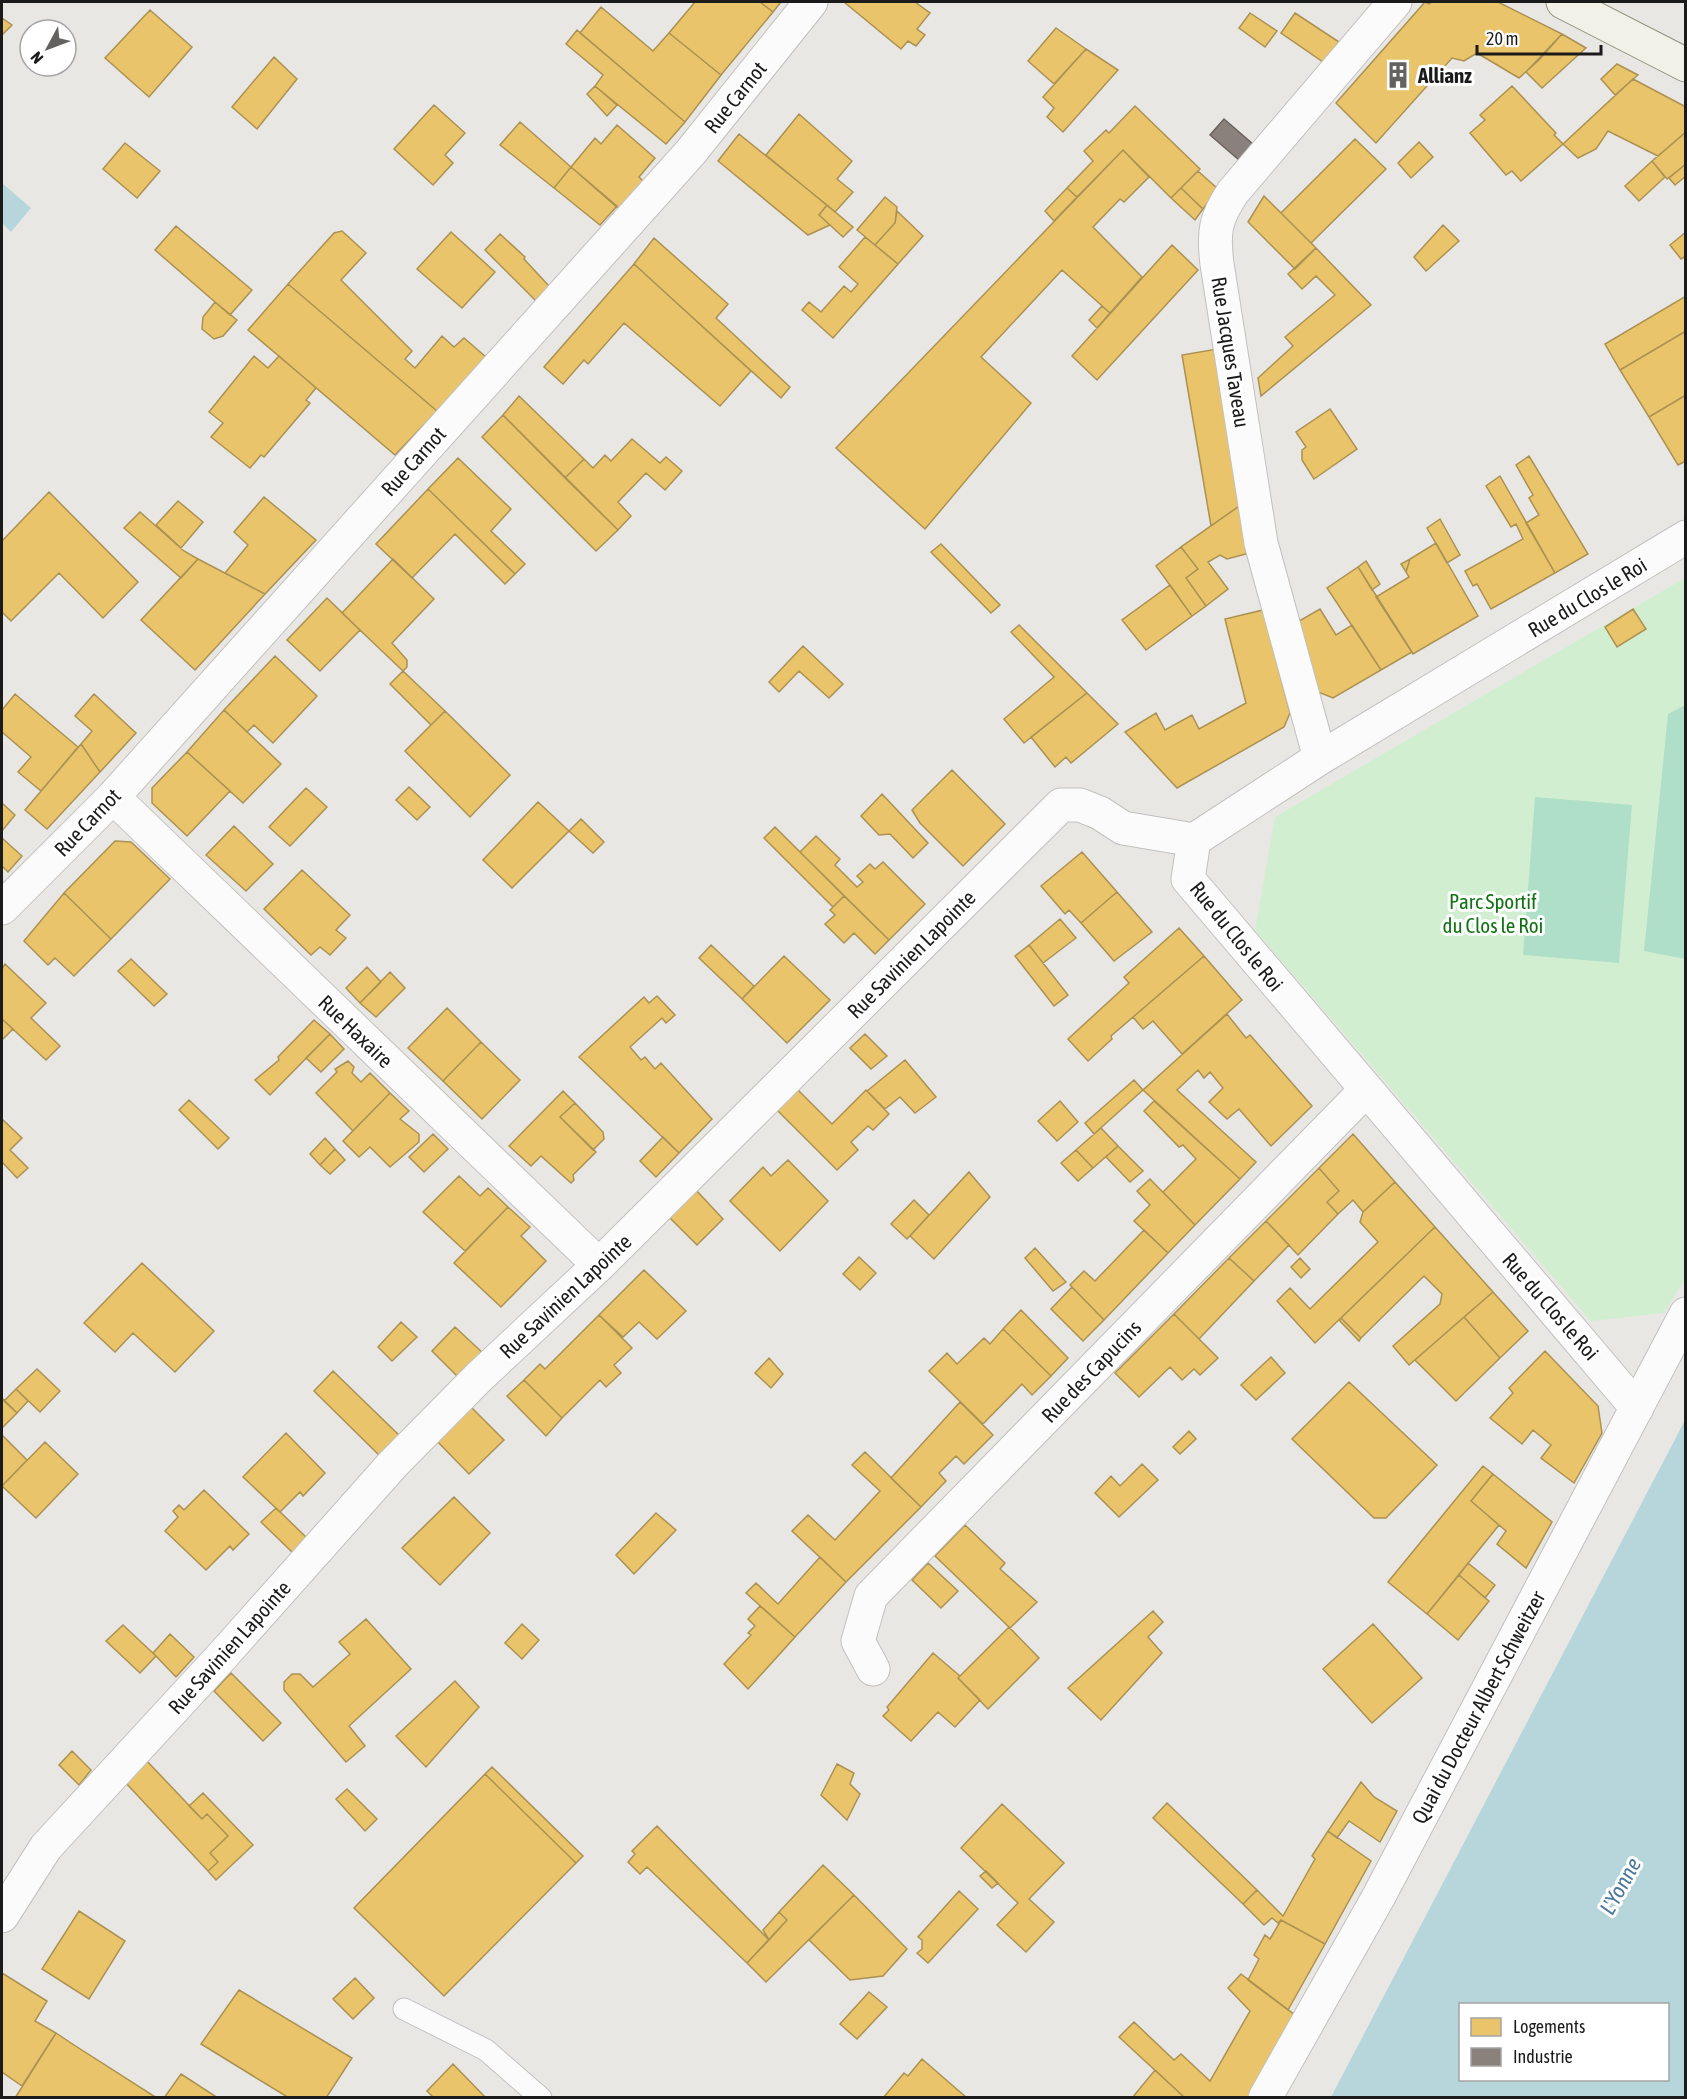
<svg xmlns="http://www.w3.org/2000/svg" width="1687" height="2099" font-family="'Asap Condensed',sans-serif">
	<rect width="100%" height="100%" fill="#e9e7e4"/>
	<path fill="#d1efd0" d="M1685 578 1686 1277 1664 1313 1591 1321 1255 930 1275 817Z"/>
	<path fill="#b0dfc9" d="M1685 705V959L1644 951 1668 714Z
		M1535 797 1632 805 1619 963 1523 955Z"/>
	<path fill="#b7d6dc" fill-rule="evenodd" d="M2 183 31 208 11 232 2 223Z
		M1685 1420V2097H1331L1683 1424ZM1460 2004H1668V2080H1460Z"/>
	<path fill="#e9c46a" stroke="#ab9152" stroke-width="1.5" d="M695 2H760L773 12 721 75 669 33Z
		M760 2H781L773 12Z
		M844 2H915L930 13 917 29 925 35 916 46 908 41 901 49Z
		M1425 2 1429 4 1432 2H1498L1562 34 1540 59 1519 78 1477 53 1464 61 1452 58 1376 143 1336 103Z
		M601 7 653 51 669 33 721 75 685 122 580 33Z
		M150 10 192 47 149 97 105 58Z
		M1250 13 1277 31 1265 47 1239 28Z
		M1295 13 1339 42 1323 62 1281 33Z
		M2 18 12 25 2 35Z
		M1056 28 1086 49 1054 84 1028 61Z
		M577 30 685 122 666 144 595 86 603 75 566 44Z
		M1562 34 1586 48 1542 88 1526 72Z
		M1086 49 1118 70 1063 132 1047 117 1054 108 1043 97Z
		M274 57 297 79 257 129 232 107Z
		M1617 64 1638 75 1615 95 1601 79Z
		M1633 79 1686 107V132L1658 156 1608 131 1596 149 1578 158 1563 144Z
		M595 86 617 105 607 116 587 94Z
		M1512 86 1556 133 1554 135 1563 144 1521 181 1512 171 1506 175 1470 133 1485 120 1480 115Z
		M434 105 465 133 445 155 453 163 433 185 394 149Z
		M1135 106 1200 169 1171 198 1123 150 1077 197 1067 188 1093 161 1084 151 1106 130 1109 133Z
		M799 114 852 161 837 179 853 192 835 212 766 155Z
		M520 122 571 167 554 188 500 145Z
		M617 125 655 158 639 177 645 183 620 210 571 167 595 138 601 144Z
		M1686 132V164L1667 179 1652 161Z
		M739 134 827 205 819 215 830 225 808 235 718 161Z
		M1355 139 1386 169 1311 243 1281 213Z
		M1419 142 1433 157 1411 178 1398 163Z
		M125 143 160 171 137 198 103 169Z
		M1123 150 1149 177 1124 202 1120 199 1093 227 1142 277 1110 313 1062 270 981 357 1031 403 925 529 836 448Z
		M1652 161 1665 177 1639 201 1625 186Z
		M1686 164V176L1675 185 1669 178Z
		M571 167 617 206 600 225 554 188Z
		M1198 171 1218 189 1203 209 1181 188Z
		M1067 188 1077 197 1054 221 1045 211Z
		M1181 188 1203 209 1195 220 1171 198Z
		M1264 196 1316 248 1295 269 1248 222Z
		M885 197 897 207 895 223 875 245 857 230Z
		M827 205 853 227 843 237 819 215Z
		M897 211 923 236 898 264 875 245 895 223Z
		M1443 225 1459 241 1426 271 1414 257Z
		M176 226 252 290 230 315 155 250Z
		M342 231 366 253 341 280 412 351 405 359 415 368 442 336 454 347 464 338 486 357 437 411 288 284 334 233Z
		M451 232 495 272 462 308 417 269Z
		M1686 232V256L1681 259 1670 245Z
		M500 234 525 257 524 259 549 286 536 301 485 250Z
		M865 237 898 264 833 338 802 310 809 302 821 312 844 286 851 292 858 284 839 267Z
		M654 238 728 304 716 318 790 387 781 398 634 264Z
		M1172 245 1198 270 1097 380 1072 356Z
		M1316 248 1371 305 1261 396 1258 378 1293 346 1285 337 1335 295 1316 276 1302 289 1288 274Z
		M634 264 751 371 720 406 624 323 588 364 584 360 563 384 544 367Z
		M288 284 437 411 395 455 248 330Z
		M1686 296V331L1620 370 1605 344Z
		M215 302 237 320 223 336 214 339 202 329 203 317Z
		M1102 306 1110 313 1097 328 1089 320Z
		M1686 331V395L1649 417 1620 370Z
		M1217 349 1242 504 1211 526 1182 355Z
		M254 356 268 368 279 356 316 388 306 400 310 403 264 457 261 455 250 468 211 437 223 423 209 412Z
		M1686 395V461L1678 465 1649 417Z
		M519 396 584 459 565 478 503 415Z
		M1330 409 1357 449 1314 479 1302 460V450L1306 447 1296 432Z
		M503 415 618 530 596 551 482 437Z
		M632 439 660 463 666 457 682 471 665 490 646 473 618 502 631 516 618 530 565 478 584 459 593 468 605 455 611 461Z
		M1529 456 1588 554 1555 573 1526 523 1539 515 1529 498 1533 495 1516 465Z
		M458 458 511 509 491 531 525 564 515 574 428 489Z
		M1500 476 1555 573 1491 609 1477 584 1473 586 1465 571 1523 539 1516 524 1511 527 1486 486Z
		M428 489 515 574 505 584 455 534 412 578 376 544Z
		M49 492 138 582 103 618 59 573 11 621 2 612V541Z
		M264 497 316 540 265 594 225 573 248 545 234 532Z
		M178 501 203 522 181 548 156 525Z
		M1242 504 1250 553 1227 559 1220 555 1208 562 1228 589 1206 606 1186 578 1198 569 1181 547Z
		M140 512 184 551 198 559 181 578 124 528Z
		M1440 519 1460 555 1447 563 1427 528Z
		M1436 543 1478 616 1413 654 1376 597 1409 577 1406 572 1410 559Z
		M941 544 1000 605 991 613 931 552Z
		M1181 547 1198 569 1186 578 1206 606 1192 616 1156 566Z
		M198 559 265 594 195 670 141 620Z
		M393 559 434 599 392 643 407 660V667L403 671 342 613Z
		M1410 559 1406 572 1401 564Z
		M1366 561 1380 584 1372 590 1358 567Z
		M1358 567 1412 652 1381 670 1327 588Z
		M1170 585 1192 616 1146 650 1122 620Z
		M327 598 360 630 320 671 287 640Z
		M1320 609 1336 635 1352 625 1381 670 1333 698 1318 692 1299 621Z
		M1633 609 1646 629 1617 647 1605 627Z
		M1263 610 1290 713 1284 727 1177 788 1125 732 1156 713 1165 730 1192 715 1199 729 1246 703 1225 619Z
		M1019 625 1087 693 1024 743 1004 719 1054 677 1011 632Z
		M803 646 843 684 829 698 799 671 779 692 769 682Z
		M275 656 317 696 273 743 254 725 247 732 224 710Z
		M403 671 445 711 431 725 390 684Z
		M1087 693 1118 724 1071 763 1066 757 1055 767 1031 737Z
		M15 694 78 747 41 791 18 772 31 757 2 732V710Z
		M94 694 136 733 100 772 81 744 92 731 75 716Z
		M224 710 281 764 243 803 187 752Z
		M445 711 510 775 470 817 405 751Z
		M81 744 100 772 47 829 25 810Z
		M187 752 230 791 187 836 152 803V788Z
		M952 770 1005 824 963 866 920 823 912 810Z
		M409 787 430 807 417 820 396 800Z
		M306 788 327 807 290 846 269 827Z
		M882 794 928 843 913 858 890 834 879 835 861 816Z
		M538 802 569 831 512 888 483 860Z
		M2 803 15 815 2 831Z
		M581 819 604 842 593 853 569 831Z
		M234 826 273 864 246 891 206 855Z
		M775 827 844 896 833 907 764 838Z
		M816 836 840 859 835 865 857 887 863 882 857 876 870 864 875 869 883 862 925 904 889 940 800 852Z
		M2 838 22 856 8 872 2 866Z
		M115 841 131 842 170 879 111 939 64 893Z
		M1082 852 1117 892 1081 923 1069 910 1065 914 1041 886Z
		M302 870 350 915 336 930 346 938 330 955 320 947 311 955 264 909Z
		M1117 892 1152 932 1114 961 1081 923Z
		M64 893 111 939 74 976 55 958 48 965 24 941Z
		M844 896 889 940 875 954 854 933 844 943 825 924 835 915 830 910Z
		M1060 919 1076 938 1043 963 1029 945Z
		M1179 928 1204 956 1111 1036 1112 1039 1088 1061 1068 1039 1129 983 1124 977Z
		M711 945 754 986 742 999 699 958Z
		M1029 945 1068 995 1054 1006 1015 956Z
		M784 956 830 1000 787 1043 742 999Z
		M1204 956 1242 1000 1182 1054 1153 1021 1143 1029 1133 1017Z
		M131 959 167 994 154 1006 118 971Z
		M5 964 46 1003 31 1018 60 1046 46 1060 2 1019V969Z
		M367 967 381 982 360 1003 346 988Z
		M390 972 405 988 376 1017 360 1003Z
		M657 996 675 1015 666 1023 662 1018 630 1047 641 1060 645 1057 655 1069 661 1063 712 1119 679 1153 579 1057 644 997 649 1003Z
		M447 1008 481 1042 443 1081 408 1048Z
		M1227 1014 1246 1038 1250 1035 1312 1106 1271 1146 1239 1109 1227 1119 1209 1102 1223 1088 1210 1072 1204 1078 1198 1070 1177 1090 1256 1162 1240 1179 1143 1090Z
		M2 1019 13 1029 2 1040Z
		M314 1020 330 1034 270 1095 255 1080 279 1060 278 1057Z
		M330 1034 344 1049 321 1072 306 1058Z
		M865 1034 887 1056 871 1069 850 1048Z
		M481 1042 520 1080 482 1119 443 1081Z
		M905 1060 936 1097 915 1113 900 1097 885 1109 867 1091Z
		M348 1061 354 1067 352 1073 361 1082 370 1073 390 1093 353 1131 316 1093 337 1072 335 1069Z
		M1134 1080 1143 1090 1094 1134 1085 1123Z
		M796 1088 832 1124 866 1090 889 1114 873 1130 868 1126 851 1142 858 1150 837 1170 775 1108Z
		M563 1091 575 1103 560 1117 596 1152 573 1175 574 1180 571 1183 541 1156 531 1166 509 1146Z
		M390 1093 409 1111 400 1119 419 1134V1142L390 1167 370 1147 359 1157 343 1141Z
		M189 1100 229 1138 218 1149 179 1110Z
		M1060 1101 1078 1122 1057 1141 1038 1121Z
		M1154 1101 1240 1179 1195 1225 1163 1192 1196 1159 1183 1145 1179 1147 1144 1111Z
		M575 1103 603 1132 604 1139 593 1150 560 1117Z
		M2 1119 22 1138 10 1150 28 1168 17 1178 2 1162Z
		M1101 1128 1118 1146 1093 1168 1076 1150Z
		M433 1134 448 1149 424 1172 409 1157Z
		M1353 1134 1395 1182 1363 1212 1353 1200 1338 1214 1327 1202 1339 1191 1319 1168Z
		M663 1137 679 1153 656 1177 640 1161Z
		M325 1138 335 1149 320 1165 310 1154Z
		M1118 1146 1143 1171 1130 1182 1106 1157Z
		M335 1149 345 1160 330 1174 320 1165Z
		M1076 1150 1093 1168 1078 1181 1061 1163Z
		M788 1160 828 1201 780 1251 730 1201 763 1167 771 1176Z
		M1319 1168 1339 1191 1327 1202 1338 1214 1298 1255 1266 1221Z
		M969 1172 990 1197 934 1259 910 1236Z
		M459 1176 480 1196 488 1188 508 1207 465 1251 423 1212Z
		M1150 1179 1195 1225 1168 1253 1134 1221 1150 1205 1137 1191Z
		M1395 1182 1435 1227 1315 1343 1277 1301 1290 1288 1310 1309 1378 1242 1360 1222 1363 1212Z
		M696 1190 723 1219 697 1245 669 1217Z
		M914 1200 929 1215 907 1239 891 1224Z
		M508 1207 530 1227 521 1236 546 1261 501 1307 454 1263Z
		M1266 1221 1289 1245 1254 1281 1229 1258Z
		M1435 1227 1493 1292 1409 1365 1393 1346 1440 1304 1442 1294 1424 1276 1361 1338 1341 1318Z
		M1144 1230 1168 1253 1104 1320 1070 1285 1084 1271 1095 1281Z
		M1035 1248 1066 1282 1053 1291 1025 1258Z
		M859 1257 876 1273 860 1290 843 1274Z
		M1229 1258 1254 1281 1199 1339 1174 1314Z
		M1300 1258 1310 1269 1301 1278 1291 1267Z
		M142 1263 214 1331 175 1372 133 1333 115 1352 84 1323Z
		M644 1270 686 1311 657 1339 639 1322 623 1337 599 1315Z
		M1072 1287 1104 1320 1083 1341 1051 1309Z
		M1493 1292 1528 1331 1500 1358 1464 1317Z
		M1021 1310 1068 1358 1051 1376 1003 1329Z
		M1174 1314 1218 1358 1200 1375 1194 1369 1182 1380 1170 1367 1139 1397 1115 1373Z
		M599 1315 632 1348 614 1365 621 1373 606 1387 600 1380 562 1418 524 1380 540 1364 545 1369Z
		M1464 1317 1500 1358 1456 1401 1415 1360Z
		M1341 1318 1361 1338 1359 1341 1339 1320Z
		M401 1322 417 1337 392 1361 378 1347Z
		M455 1327 485 1355 461 1380 432 1351Z
		M1003 1329 1051 1376 1032 1395 1022 1384 983 1424 929 1371 947 1353 957 1364 984 1338 990 1344Z
		M1545 1351 1598 1406 1602 1433 1574 1483 1541 1458 1551 1445 1533 1430 1522 1444 1490 1418 1513 1393 1509 1388Z
		M1271 1357 1285 1373 1256 1400 1241 1385Z
		M769 1358 783 1374 771 1388 755 1373Z
		M37 1369 60 1391 40 1412 16 1389Z
		M333 1371 403 1439 382 1458 314 1391Z
		M524 1380 562 1418 546 1436 507 1396Z
		M1349 1382 1437 1465 1386 1518H1374L1292 1439Z
		M16 1389 28 1401 17 1413 4 1401Z
		M2 1398 17 1413 2 1428Z
		M960 1402 993 1435 964 1464 956 1456 939 1473 946 1481 921 1507 891 1478Z
		M468 1404 504 1440 469 1474 434 1438Z
		M1189 1431 1196 1439 1180 1454 1173 1447Z
		M286 1433 325 1473 303 1496 300 1492 280 1512 243 1477Z
		M2 1435 27 1460 2 1486Z
		M45 1442 78 1474 36 1518 2 1486Z
		M865 1452 921 1507 846 1582 792 1531 808 1515 835 1540 880 1491 852 1465Z
		M1142 1464 1158 1480 1119 1517 1095 1493 1111 1476 1120 1486Z
		M1483 1466 1493 1474 1471 1501 1499 1525 1427 1614 1388 1582Z
		M1493 1474 1552 1522 1526 1568 1497 1544 1506 1531 1471 1501Z
		M204 1490 249 1534 233 1550 230 1546 206 1570 165 1531 178 1517 173 1511 179 1505 184 1510Z
		M454 1497 490 1533 440 1585 402 1548Z
		M276 1508 307 1538 293 1553 261 1522Z
		M656 1513 676 1530 634 1574 616 1555Z
		M965 1525 1005 1563 1000 1569 1037 1602 1010 1628 935 1556Z
		M820 1557 846 1582 795 1637 746 1593 756 1583 778 1604Z
		M928 1563 958 1591 941 1608 912 1580Z
		M1468 1563 1495 1585 1485 1598 1459 1575Z
		M1459 1575 1489 1601 1458 1640 1427 1614Z
		M760 1606 795 1637 748 1689 724 1664 751 1635 748 1633 755 1626 748 1619Z
		M1153 1611 1163 1622 1148 1637 1162 1653 1101 1720 1068 1688Z
		M366 1619 411 1669 349 1726 365 1746 346 1762 284 1690V1682L292 1674H300L313 1687 350 1654 339 1642Z
		M522 1624 539 1640 522 1659 505 1643Z
		M1373 1624 1422 1678 1372 1723 1323 1669Z
		M123 1625 156 1656 140 1673 106 1641Z
		M1009 1627 1039 1658 988 1709 958 1678Z
		M170 1634 194 1657 176 1677 153 1653Z
		M933 1653 960 1676 958 1678 980 1700 955 1727 938 1712 911 1741 883 1716 889 1710 887 1707Z
		M231 1673 281 1723 263 1741 214 1691Z
		M455 1681 479 1707 426 1767 396 1736Z
		M72 1751 91 1770 79 1785 59 1765Z
		M145 1759 202 1819 207 1814 228 1836 210 1853 218 1862 208 1871 124 1781Z
		M837 1764 854 1773 850 1784 860 1794 847 1820 821 1795Z
		M492 1767 583 1856 576 1863 485 1774Z
		M485 1774 576 1863 444 1996 354 1908Z
		M1361 1782 1374 1797 1397 1811 1380 1842 1349 1821 1337 1838 1328 1831Z
		M347 1789 377 1819 365 1831 336 1799Z
		M203 1793 253 1845 216 1880 208 1871 218 1862 210 1853 228 1836 207 1814 202 1819 189 1806Z
		M1167 1803 1257 1890 1243 1904 1153 1818Z
		M1002 1804 1064 1863 1029 1899 1054 1922 1026 1952 997 1925 1018 1903 961 1848Z
		M657 1826 769 1940 747 1963 647 1867 640 1874 628 1862 635 1854 632 1851Z
		M1328 1831 1371 1861 1325 1944 1281 1920 1278 1923 1272 1918 1264 1925 1243 1904 1257 1890 1283 1916 1315 1859 1312 1856Z
		M823 1865 854 1895 766 1982 747 1963 787 1920 779 1912Z
		M986 1871 998 1883 992 1888 980 1876Z
		M959 1891 978 1909 928 1963 917 1953 922 1949V1940L918 1937Z
		M854 1895 907 1949 883 1976 850 1980 809 1940Z
		M79 1911 125 1941 89 1999 42 1969Z
		M779 1912 787 1920 769 1940 763 1930Z
		M1281 1920 1325 1944 1288 2010 1248 1980 1259 1959 1254 1955 1265 1935 1270 1939Z
		M2 1973 47 2001 35 2021 56 2033 22 2086 2 2072Z
		M1241 1974 1295 2015 1248 2098H1185L1119 2037 1134 2022 1174 2060 1181 2054 1210 2081 1250 2011 1228 1988Z
		M355 1978 374 1998 353 2019 333 1999Z
		M239 1990 352 2058 326 2098H289L201 2044Z
		M869 1992 887 2007 857 2039 840 2024Z
		M56 2033 74 2045 157 2098H15Z
		M922 2059 967 2098H883L904 2073 908 2076Z
		M453 2064 486 2098H434L427 2091Z
		M1155 2070 1185 2098H1132Z
		M181 2074 218 2098H164Z"/>
	<path fill="#8a817c" stroke="#69625f" stroke-width="1.5" d="M1224 119 1253 144 1239 160 1210 135Z"/>
	<g fill="none" stroke-linecap="round" stroke-linejoin="round">
		<defs>
			<path id="lane" d="M404 2009 486 2050 541 2098"/>
			<path id="street" d="M1320 758 1261 543 1217 264C1213 232 1215 219 1233 192L1395 2
				M113 797 599 1265
				M2 908 113 797 690 153 811 2
				M1637 1408 1188 879 1194 840 1320 758 1686 537
				M873 1669 858 1641 871 1596 1365 1091
				M2 1916 46 1847 224 1654 393 1464 479 1377 599 1265 1061 805H1080L1100 813 1123 828 1194 840
				M1265 2098 1379 1896 1686 1314"/>
			<path id="secondary" d="M1563 2 1686 65"/>
		</defs>
		<use href="#lane" stroke="#c2c1c0" stroke-width="23"/>
		<use href="#street" stroke="#c2c1c0" stroke-width="35"/>
		<use href="#secondary" stroke="#90917d" stroke-width="35"/>
		<use href="#lane" stroke="#fcfbfb" stroke-width="21"/>
		<use href="#street" stroke="#fcfbfb" stroke-width="33"/>
		<use href="#secondary" stroke="#f2f1e8" stroke-width="33"/>
	</g>
	<defs>
		<symbol id="building-bare" viewBox="-9 -9 18 18"><path d="M-4-6H4V6H1V3H-1V6H-4ZM-2.5-4.3h1.7v1.8h-1.7ZM.8-4.3h1.7v1.8H.8ZM-2.5-1h1.7V.8h-1.7ZM.8-1h1.7V.8H.8Z" fill="#636261" stroke="#fff" stroke-width="2.5" paint-order="stroke"/></symbol>
	</defs>
	<g fill-rule="evenodd">
		<use href="#building-bare" x="1379" y="56" width="38" height="38"/>
	</g>
	<g text-anchor="middle" dominant-baseline="central" stroke-width="6" stroke-linejoin="round" paint-order="stroke">
		<g font-size="21" font-weight="bold" fill="#1b1b1b" stroke="#fff" text-anchor="start">
			<text x="1418" y="75">Allianz</text>
		</g>
		<g font-size="21" fill="#1b1b1b" stroke="#fff">
			<text transform="translate(735 97) rotate(-51)">Rue Carnot</text>
			<text transform="translate(1231 352) rotate(81)">Rue Jacques Taveau</text>
			<text transform="translate(413 461) rotate(-48)">Rue Carnot</text>
			<text transform="translate(1587 597) rotate(-31)">Rue du Clos le Roi</text>
			<text transform="translate(87 822) rotate(-46)">Rue Carnot</text>
			<text transform="translate(1237 936) rotate(51)">Rue du Clos le Roi</text>
			<text transform="translate(911 954) rotate(-45)">Rue Savinien Lapointe</text>
			<text transform="translate(356 1031) rotate(44)">Rue Haxaire</text>
			<text transform="translate(565 1296) rotate(-43)">Rue Savinien Lapointe</text>
			<text transform="translate(1551 1306) rotate(49)">Rue du Clos le Roi</text>
			<text transform="translate(1091 1371) rotate(-46)">Rue des Capucins</text>
			<text transform="translate(229 1647) rotate(-48)">Rue Savinien Lapointe</text>
			<text transform="translate(1478 1707) rotate(-62)">Quai du Docteur Albert Schweitzer</text>
		</g>
		<g font-size="21" fill="#107214" stroke="#fff">
			<text x="1493" y="901">Parc Sportif<tspan x="1493" dy="24">du Clos le Roi</tspan></text>
		</g>
		<g font-size="22" font-style="italic" fill="#4a779e" stroke="#fff">
			<text transform="translate(1620 1886) rotate(-61)">L'Yonne</text>
		</g>
	</g>
	<rect width="1687" height="2099" fill="none" stroke="#1b1b1b" stroke-width="6"/>
	<rect x="1459" y="2003" width="210" height="78" fill="#ffffff" stroke="#a4a4a4" stroke-width="1.5"/>
	<rect x="1471" y="2018" width="30" height="18" fill="#e9c46a" stroke="#a4a4a4" stroke-width="1.5"/>
	<text x="1513" y="2033" font-size="18" fill="#1b1b1b">Logements</text>
	<rect x="1471" y="2048" width="30" height="18" fill="#8a817c" stroke="#a4a4a4" stroke-width="1.5"/>
	<text x="1513" y="2063" font-size="18" fill="#1b1b1b">Industrie</text>
	<g transform="translate(48 48) rotate(229)"><circle r="28" fill="#ffffff" stroke="#a4a4a4" stroke-width="1.5"/>
	<path d="M0-4.5L10 22L0 15L-10 22Z" fill="#636261"/>
	<text y="-9" font-size="16" font-weight="bold" text-anchor="middle" fill="#1b1b1b">N</text>
	</g>
	<path d="M1477 45v9h124v-9" fill="none" stroke="#1b1b1b" stroke-width="3"/>
	<text x="1486" y="45" font-size="18" fill="#1b1b1b" stroke="#ffffff" stroke-width="4.5" paint-order="stroke">20 m</text>
</svg>
